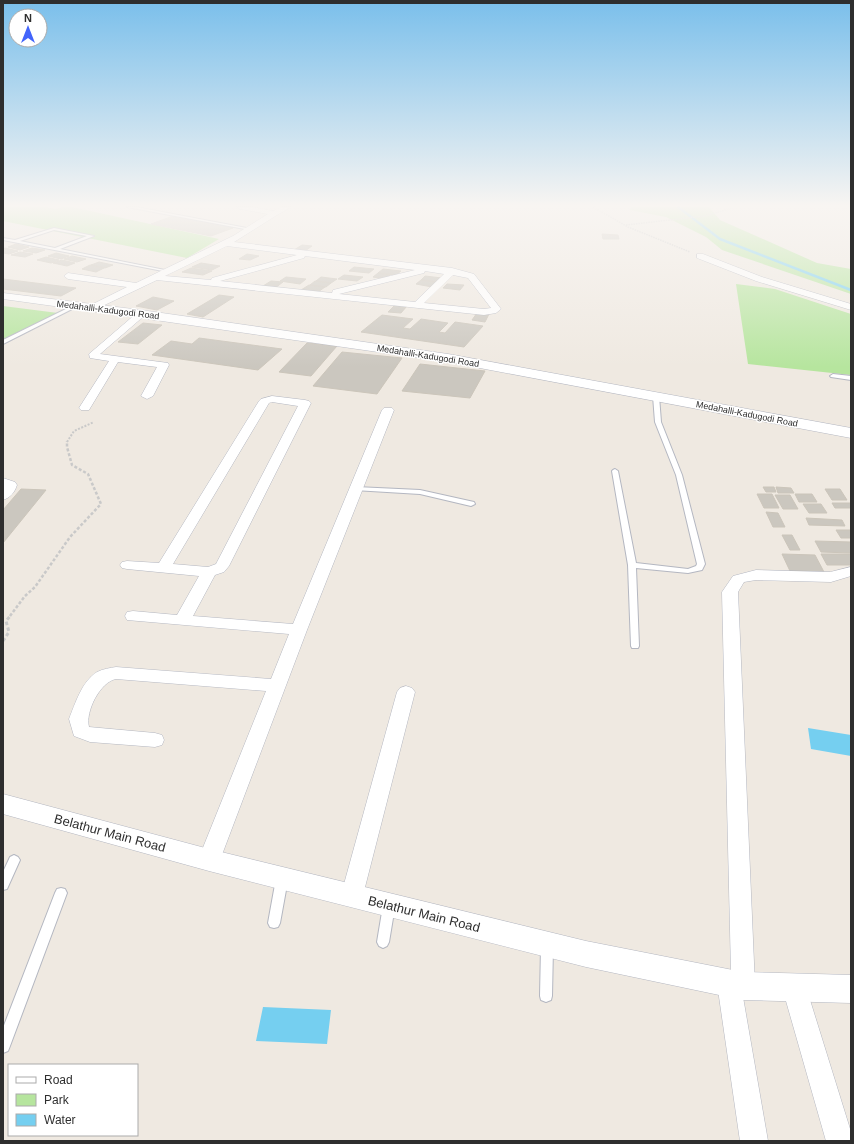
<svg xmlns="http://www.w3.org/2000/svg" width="854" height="1144" font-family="Arial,sans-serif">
	<rect width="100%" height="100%" fill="#efe9e1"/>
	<path fill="#b6e59e" d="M3 207H45L56 209 62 207H72L219 239 187 258 3 221Z
		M631 207H709L720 220 817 263 851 269V294L722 250 706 237 666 217 630 210Z
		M736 284 775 289 851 314V375L748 364Z
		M3 306 58 313 3 339Z"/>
	<path fill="#75cff0" d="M808 728 851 735V756L811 749Z
		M263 1007 331 1010 327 1044 256 1041Z"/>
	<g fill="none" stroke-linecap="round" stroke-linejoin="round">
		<path stroke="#75cff0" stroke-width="2.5" d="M678 207 720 239 851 290"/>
	</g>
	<path fill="#cbc7bf" stroke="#cbc5ba" d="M173 216 233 228 211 236 151 224Z
		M602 234 618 235 619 239H603Z
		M16 244 29 247 20 250 8 247Z
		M302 245 312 246 305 251 294 250Z
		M5 248 18 251 9 254 3 253V249Z
		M32 248 45 250 36 253 23 251Z
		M20 252 33 254 25 257 11 255Z
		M56 253 69 256 61 259 48 256Z
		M247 254 259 256 250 260 239 259Z
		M72 256 86 259 77 262 64 259Z
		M46 257 59 260 51 263 37 260Z
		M62 260 75 263 67 266 53 263Z
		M99 262 113 265 105 268 91 265Z
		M201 263 220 266 212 270 192 267Z
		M90 265 104 268 96 272 82 269Z
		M354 267 374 269 369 273 349 271Z
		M191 268 212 271 203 275 182 272Z
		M383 269 401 271 396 275 378 273Z
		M378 273 390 275 384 279 373 277Z
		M344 275 363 277 357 281 338 279Z
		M425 276 442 278 437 282 421 280Z
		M286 277 306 279 300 284 280 281Z
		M321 277 337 279 331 283 316 281Z
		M3 279 76 288 61 296 3 289Z
		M421 280 437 282 432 287 416 284Z
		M271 281 283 282 275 288 263 286Z
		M315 281 331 283 326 287 310 285Z
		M447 284 464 285 460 290 443 288Z
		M309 285 325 287 318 292 301 290Z
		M219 295 234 297 203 317 187 314Z
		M153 297 174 301 157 310 136 306Z
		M395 305 407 306 401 313 388 312Z
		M477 313 489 314 485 322 472 320Z
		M382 315 413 319 403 328 410 329 421 319 448 323 439 332 445 333 455 322 483 326 464 347 361 332Z
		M143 323 162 325 138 344 118 342Z
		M199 338 282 349 258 370 152 355 171 341 192 344Z
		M307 343 337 346 311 376 279 372Z
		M342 352 402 358 377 394 313 386Z
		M420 364 485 371 470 398 402 391Z
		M763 487H774L776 492H766Z
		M776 487 791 488 794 493H778Z
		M21 489 46 490 3 543V510Z
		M825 489H840L847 500H832Z
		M757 494H772L779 508H764Z
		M795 494H812L817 502H799Z
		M775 495H790L798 509H783Z
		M832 503H851V508H835Z
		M803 504H821L827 513H809Z
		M766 512 778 513 785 527H773Z
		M806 518 842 520 845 526 809 525Z
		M836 530H851V538H841Z
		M782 535H792L800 550H790Z
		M815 541 851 542V553L821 552Z
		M782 554 815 555 824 572 790 571Z
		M821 554H851V565H827Z"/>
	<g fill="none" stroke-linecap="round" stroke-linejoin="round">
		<defs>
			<path id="service" d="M127 207H136L252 229 250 230Z
				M54 228 94 236 60 249 170 271 168 272 3 240V238L15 240ZM54 230 87 236 55 248 20 241Z
				M74 305 78 306 3 344V340Z
				M833 374 851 376V380L831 377 830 376Z
				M656 394 659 396 661 422 682 475 705 564 702 570 688 573 636 568 639 646 638 648H632L631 646 628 565 612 471 613 470 615 469 618 471 636 563 688 569 696 566 697 564 676 475 655 422 653 396Z
				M356 487 420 490 474 502 475 504 471 506 420 494 354 490 352 489Z
				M14 855 18 857 20 860 7 889 3 890V872L10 857Z
				M282 874 286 876 288 879 280 923 278 927 274 928 270 927 268 923 276 879 278 876Z
				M61 888 65 889 67 893 10 1046 8 1051 3 1053V1028L55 893 57 889Z
				M389 901 393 902 395 906 389 942 387 946 383 948 379 946 377 942 383 906 385 902Z
				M547 941 551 943 553 947 552 996 551 1000 546 1002 541 1000 540 996 541 947 543 943Z"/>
			<path id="minor" d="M237 207H252L273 211 282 207H291L277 215 234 242 452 268 474 274 501 309 496 313 484 315 157 280 92 311 89 310 87 308 89 306 127 287 68 279 64 276 68 273 136 283 233 236 268 214 240 209ZM227 246 297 255 212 278 211 280 165 276ZM305 256 415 270 333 290 332 293 220 281 304 258ZM425 271 444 274 415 302 339 294 424 273ZM453 275 468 278 491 308 484 309 424 303Z
				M697 254H703L762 277 851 304V310L756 281 697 258Z
				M141 311 146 314 144 316 100 354 168 363 169 365 153 396 147 399 141 396 157 367 118 362 89 410H81L79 408 109 361 90 358 89 354 138 312Z
				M272 396 305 400 309 401 311 403 229 566 224 572 215 575 193 616 293 624 382 410 384 408H392L394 410 307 630 220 860 217 866 209 869 201 866 198 860 266 691 116 679C100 682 85 712 89 727L155 733 162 735 164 740 162 745 155 747 90 742 74 736 69 719C75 704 82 681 97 672 103 669 110 668 116 667L271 679 289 634 127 620 125 616 127 612 133 611 177 615 199 576 127 569 122 568 120 565 122 562 127 561 159 563 259 401 261 399ZM272 402 298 406 216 564 208 567 173 564 269 403Z
				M3 478 15 482 17 485C15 492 10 498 3 500Z
				M851 567V576L831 582 756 580 744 582 738 592 755 986 751 994 743 997 768 1141H740L717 983 721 975 731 972 722 592 733 576 756 570 830 572Z
				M406 686 412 688 415 692 363 895 360 902 352 905 344 902 341 895 397 692 400 688Z
				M794 976 802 979 806 987 851 1132V1141H826L782 987 786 979Z"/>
			<path id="tertiary" d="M3 293 141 310 448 354 851 428V438L448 362 141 318 3 299Z
				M3 794 209 849 586 941 743 972 851 975V1003L743 1000 586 967 209 871 3 814Z"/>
		</defs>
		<use href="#service" stroke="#b4b7c1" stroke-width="2"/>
		<use href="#minor" stroke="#b4b7c1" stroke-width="1"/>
		<use href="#tertiary" stroke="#b4b7c1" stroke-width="1"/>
		<path stroke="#c9c9c9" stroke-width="1.5" stroke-dasharray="1.5 1" stroke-linecap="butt" d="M593 207 628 227 690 252
			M626 225 705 216 734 207"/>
		<path stroke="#c9c9c9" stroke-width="2" stroke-dasharray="2 1.5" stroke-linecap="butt" d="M67 442 74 431 94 422"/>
		<path stroke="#c9c9c9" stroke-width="2.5" stroke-dasharray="3 2" stroke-linecap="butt" d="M10 616 25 596 35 587 70 537 101 504 88 474 72 465 67 447V441"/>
		<path stroke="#c9c9c9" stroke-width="3" stroke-dasharray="3.5 2.5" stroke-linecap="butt" d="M3 641 9 632 6 621 11 615"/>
		<use href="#service" fill="#fff" fill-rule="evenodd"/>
		<use href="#minor" fill="#fff" fill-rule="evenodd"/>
		<use href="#tertiary" fill="#fff" fill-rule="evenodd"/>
	</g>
	<linearGradient id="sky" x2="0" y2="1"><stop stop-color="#7abfeb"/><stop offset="0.56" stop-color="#f8f5f2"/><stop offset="1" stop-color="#f8f5f2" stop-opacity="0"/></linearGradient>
	<rect width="854" height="367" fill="url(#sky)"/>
	<g text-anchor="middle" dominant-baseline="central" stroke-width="3" stroke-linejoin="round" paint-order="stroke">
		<g font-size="9" fill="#2e2e2e" stroke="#fff">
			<text transform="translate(108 310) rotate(7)">Medahalli-Kadugodi Road</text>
			<text transform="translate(428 356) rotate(9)">Medahalli-Kadugodi Road</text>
			<text transform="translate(747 414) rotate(11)">Medahalli-Kadugodi Road</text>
		</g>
		<g font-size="13" fill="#2e2e2e" stroke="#fff">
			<text transform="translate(110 833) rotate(15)">Belathur Main Road</text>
			<text transform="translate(424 914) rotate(14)">Belathur Main Road</text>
		</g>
	</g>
	<rect width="854" height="1144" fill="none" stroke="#2e2e2e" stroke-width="8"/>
	<rect x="8" y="1064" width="130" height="72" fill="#ffffff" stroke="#ababab"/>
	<rect x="16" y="1077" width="20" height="6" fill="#ffffff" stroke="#ababab"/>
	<text x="44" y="1084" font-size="12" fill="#2e2e2e">Road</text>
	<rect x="16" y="1094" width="20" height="12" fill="#b6e59e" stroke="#ababab"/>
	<text x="44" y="1104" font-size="12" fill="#2e2e2e">Park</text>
	<rect x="16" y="1114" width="20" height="12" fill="#75cff0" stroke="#ababab"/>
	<text x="44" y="1124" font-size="12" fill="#2e2e2e">Water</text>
	<g transform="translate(28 28)"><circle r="19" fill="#ffffff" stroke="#ababab"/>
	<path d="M0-3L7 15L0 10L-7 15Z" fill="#4264fb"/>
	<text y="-6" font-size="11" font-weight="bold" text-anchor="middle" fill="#2e2e2e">N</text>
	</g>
</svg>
